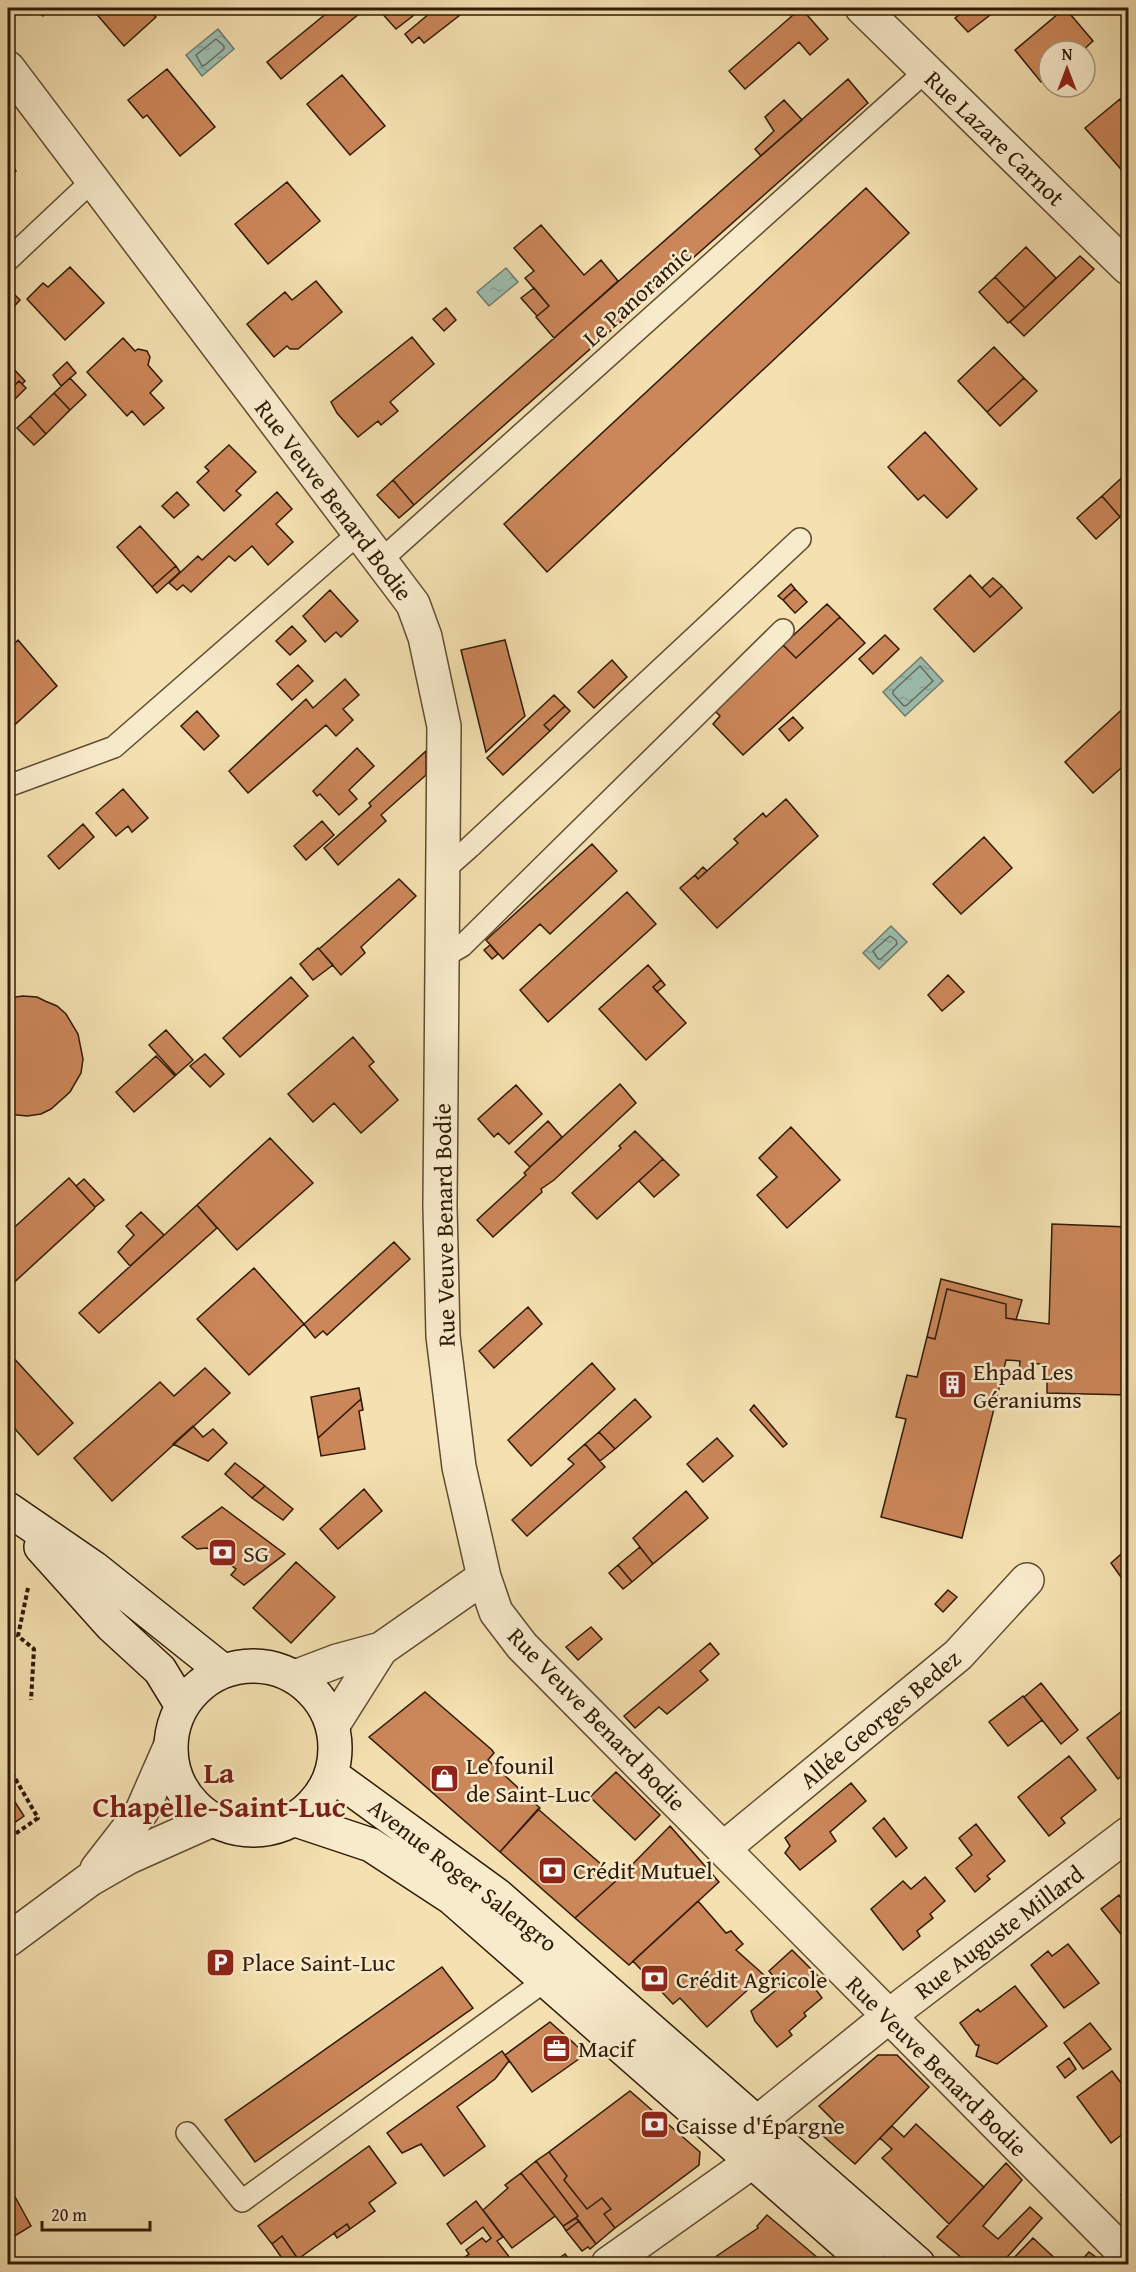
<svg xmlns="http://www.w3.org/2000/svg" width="1136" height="2272" font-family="'Gentium Book Plus',serif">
	<defs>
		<pattern id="water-ripples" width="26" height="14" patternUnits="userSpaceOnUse" patternTransform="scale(1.5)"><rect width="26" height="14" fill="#9cbdaf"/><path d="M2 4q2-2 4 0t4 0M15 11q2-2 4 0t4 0" fill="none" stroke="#87a295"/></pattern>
	</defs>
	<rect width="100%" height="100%" fill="#f4e0b0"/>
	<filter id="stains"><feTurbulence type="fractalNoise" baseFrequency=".00333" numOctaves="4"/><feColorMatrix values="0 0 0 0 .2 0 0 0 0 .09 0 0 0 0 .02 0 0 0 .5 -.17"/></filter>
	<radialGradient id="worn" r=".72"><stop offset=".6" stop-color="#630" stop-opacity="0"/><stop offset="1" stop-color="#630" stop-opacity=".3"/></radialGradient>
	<path fill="url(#water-ripples)" stroke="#707c6c" stroke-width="1.5" d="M218 29 234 49 202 76 186 55Z
		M506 268 518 282 489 306 477 292Z
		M921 657 943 681 905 716 883 692Z
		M891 926 907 942 879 969 863 953Z"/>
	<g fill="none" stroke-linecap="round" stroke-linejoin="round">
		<path stroke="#666c5b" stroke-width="1.5" d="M216 39 224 46V49L205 65 202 66 196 55Z
			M920 666 933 681 907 705 904 706 893 694V691Z
			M890 936 896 940 897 944 881 959H878L873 951Z"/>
	</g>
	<path fill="#cb8659" stroke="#2f1a07" stroke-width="1.5" d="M20 8H32L25 13Z
		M36 8H53L43 16Z
		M98 8H148L156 17 124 46 94 11Z
		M333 8H366L281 79 267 62Z
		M382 8H423L396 29 379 10Z
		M436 8H469L424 43 419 37 412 43 405 34Z
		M801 8 828 39 810 55 799 42 745 89 729 71Z
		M968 8H997L998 9 968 32 955 18Z
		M1065 8 1093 41 1082 51H1049V75L1041 82 1015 50Z
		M167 69 215 127 180 156 147 115 143 118 128 100Z
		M342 75 385 126 350 155 307 104Z
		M848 79 868 103 414 505 393 480Z
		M1120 99 1128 109V172L1126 175 1085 128Z
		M784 100 802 120 761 156 755 149 774 131 765 117Z
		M8 159 16 171 8 177Z
		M287 182 320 221 268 264 235 224Z
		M866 188 909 233 547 572 504 524Z
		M541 225 584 275 601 260 618 281 554 338 536 317 549 306 525 278 534 271 514 248Z
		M1026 247 1056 278 1025 308 995 277Z
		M1080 256 1094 269 1024 336 1010 322Z
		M70 267 104 303 65 340 27 299 43 283 48 287Z
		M995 277 1025 308 1008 323 979 292Z
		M316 281 342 312 298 349H290L287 346 274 357 247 324 285 292 292 300Z
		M534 288 549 306 537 316 521 298Z
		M10 290 20 300 8 313V293Z
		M446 308 456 320 444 331 433 319Z
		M412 337 434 364 390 402 398 411 381 425 378 421 358 437 337 413 331 402Z
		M123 338 135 351 138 349 147 351 150 357 148 365 162 381 150 393 164 408 144 425 132 411 127 416 87 372Z
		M994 347 1024 378 987 412 958 381Z
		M67 362 76 373 61 386 53 375Z
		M8 363 25 381 22 384 19 381 8 392Z
		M70 378 86 395 70 410 54 393Z
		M1024 378 1037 391 1000 426 987 412Z
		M19 381 26 388 8 406V392Z
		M54 393 70 410 46 434 30 416Z
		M30 416 46 434 34 445 17 428Z
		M925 432 977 489 947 518 924 495 918 500 888 467Z
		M229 445 256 472 236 491 241 495 224 511 197 482 209 471 205 467Z
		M1128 472V510L1120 517 1102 496Z
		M393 480 414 505 399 518 377 495Z
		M177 492 189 505 174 518 162 506Z
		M277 492 292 509 276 524 293 542 268 565 252 546 235 561 229 556 191 592 183 585 177 590 169 583 198 556 202 560Z
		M1102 496 1120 517 1096 539 1077 518Z
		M140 526 176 566 152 587 117 547Z
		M176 566 180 572 157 593 152 587Z
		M970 575 990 597 1002 586 1022 608 974 652 934 609Z
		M993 578 1002 586 990 597 982 588Z
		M791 584 795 589 783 600 778 596Z
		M795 589 807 602 795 613 783 600Z
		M330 590 358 621 341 637 336 632 325 642 303 616Z
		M827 604 840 617 796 658 783 645Z
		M840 617 865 643 743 755 713 724 720 716 714 710 783 645 796 658Z
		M292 626 306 641 290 655 276 641Z
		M885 635 899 649 873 674 859 659Z
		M18 640 57 686 8 731V650Z
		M505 640 525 716 486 752 461 650Z
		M612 660 627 677 594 708 578 692Z
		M298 665 313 681 292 700 277 684Z
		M345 679 359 695 343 709 353 720 336 736 326 725 248 793 229 771 306 699 313 708Z
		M554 695 565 706 544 725 550 731 503 775 487 758Z
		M1128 704V762L1093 793 1065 762Z
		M565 706 570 711 550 731 544 725Z
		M197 711 219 736 204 750 181 726Z
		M793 717 803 728 789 741 779 729Z
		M357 748 374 766 349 790 357 799 339 815 320 794 317 796 313 791Z
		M426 751V775L381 815 386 821 338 865 324 848 371 806 369 803Z
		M123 789 148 818 132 832 128 826 116 836 96 813Z
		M786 799 818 836 717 928 680 888 695 875 698 879 738 843 734 839 763 813 766 817Z
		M322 821 334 835 306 860 294 846Z
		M83 824 94 837 59 869 48 856Z
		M984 837 1012 868 961 914 933 884Z
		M592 844 617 871 550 934 540 924 503 959 486 940Z
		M703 867 707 871 698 879 695 875Z
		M399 879 416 896 361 947 365 953 341 975 319 949Z
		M627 892 656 924 548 1022 520 990Z
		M490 945 498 954 492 959 484 950Z
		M318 948 333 965 313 980 300 964Z
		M648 965 661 980 653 987 686 1023 646 1060 599 1009Z
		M948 975 964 992 942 1011 928 995Z
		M291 977 308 996 240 1057 223 1038Z
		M661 980 665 985 657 992 653 987Z
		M23 996 37 997 45 1001 57 1006 66 1014 78 1034 83 1059 81 1073 70 1092 51 1109 41 1114 27 1116 8 1114V998Z
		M166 1030 193 1060 176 1075 149 1045Z
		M353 1037 374 1062 369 1066 398 1100 361 1133 334 1103 313 1122 288 1094Z
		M205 1054 224 1074 210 1087 190 1066Z
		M156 1056 175 1076 134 1112 116 1092Z
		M620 1084 636 1103 554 1180 541 1189 542 1192 493 1237 477 1220 526 1175 524 1173 530 1167Z
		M516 1085 542 1114 509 1144 498 1133 494 1137 478 1119Z
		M548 1121 562 1137 530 1167 515 1152Z
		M791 1127 840 1180 787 1228 757 1195 777 1177 759 1158Z
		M635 1131 663 1159 597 1219 572 1193 621 1148 619 1146Z
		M270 1138 313 1183 237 1250 197 1205Z
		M663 1159 679 1175 654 1197 639 1181Z
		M69 1178 95 1207 94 1209 8 1288V1233Z
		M84 1179 104 1200 95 1207 76 1186Z
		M197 1205 217 1228 99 1333 79 1313Z
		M141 1212 164 1235 130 1266 118 1252 134 1235 126 1226Z
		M1052 1224 1128 1227V1395L1047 1393V1365L1032 1363 1031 1374 1019 1372 1020 1361 1006 1360 962 1538 881 1517 906 1419 896 1417 907 1375 917 1377 927 1337 935 1339 947 1289 1006 1304V1318L1049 1324Z
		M394 1242 410 1259 327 1335 323 1331 315 1338 304 1324Z
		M254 1268 304 1324 249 1375 197 1319Z
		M941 1279 1022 1300 1016 1320 1006 1318V1304L947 1289 935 1339 927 1337Z
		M528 1307 542 1324 494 1368 479 1351Z
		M10 1354 73 1423 38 1455 8 1421V1356Z
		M592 1363 615 1389 531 1466 508 1440Z
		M205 1368 230 1393 112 1501 74 1458 160 1382 174 1396Z
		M359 1388 361 1399 318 1438 311 1397Z
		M361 1399 363 1410 359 1411 365 1449 321 1456 318 1438Z
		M635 1399 651 1417 615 1449 599 1432Z
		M754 1405 787 1444 783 1447 750 1410Z
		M193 1426 203 1437 213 1429 227 1443 208 1461 173 1444Z
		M599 1432 615 1449 600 1461 585 1444Z
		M717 1438 733 1456 703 1482 687 1464Z
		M585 1444 605 1467 527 1536 512 1520 574 1464 568 1459Z
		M235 1463 265 1486 252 1498 225 1474Z
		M265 1486 293 1509 283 1520 252 1498Z
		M364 1489 382 1511 338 1549 320 1529Z
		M686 1491 708 1518 653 1564 633 1538Z
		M222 1507 285 1554 244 1585 231 1575 236 1569 207 1548 197 1549 182 1537Z
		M640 1547 653 1564 632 1582 618 1565Z
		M1128 1548V1587L1111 1563Z
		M296 1562 335 1597 291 1643 253 1608Z
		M618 1565 632 1582 623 1589 609 1573Z
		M948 1590 957 1597 943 1612 935 1604Z
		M591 1627 602 1639 578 1660 566 1647Z
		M710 1643 719 1654 700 1671 708 1680 667 1714 659 1707 635 1728 624 1716Z
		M1041 1683 1078 1730 1061 1744 1024 1697Z
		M425 1692 492 1750 494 1753 488 1760 540 1808 500 1852 369 1737Z
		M1023 1696 1042 1720 1008 1746 989 1722Z
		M1122 1711 1128 1718V1770L1118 1779 1087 1738Z
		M1069 1756 1096 1790 1061 1818 1065 1823 1049 1836 1018 1797Z
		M616 1772 660 1815 635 1840 590 1797Z
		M851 1783 866 1801 830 1832 836 1841 800 1870 785 1853 790 1846 785 1838Z
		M8 1791 24 1816 8 1827Z
		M538 1809 618 1879 575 1918 500 1852Z
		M884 1818 907 1848 896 1857 873 1828Z
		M976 1824 1005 1861 987 1876 990 1879 975 1892 956 1868 972 1855 959 1838Z
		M670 1826 719 1882 629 1965 575 1918 618 1879Z
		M925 1877 945 1901 930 1914 933 1918 917 1931 920 1936 903 1950 871 1909 903 1881 911 1889Z
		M1119 1895 1122 1899 1128 1895V1943L1101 1909Z
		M698 1901 726 1933 731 1931 743 1944 736 1950 764 1975 707 2027 680 1998 673 2004 633 1961Z
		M1068 1944 1099 1983 1064 2008 1031 1965 1048 1951 1052 1956Z
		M792 1950 819 1977 811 1983 822 1998 804 2013 806 2016 789 2031 792 2035 777 2047 755 2021 751 2011 781 1986 769 1971Z
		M442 1967 473 2008 255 2162 225 2120Z
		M1015 1986 1047 2026 997 2064 976 2056 979 2045H976L960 2023 978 2009 980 2012Z
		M550 2022 586 2054 532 2092 505 2055Z
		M1090 2023 1111 2049 1083 2069 1064 2043Z
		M502 2051 509 2061 495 2079 457 2107 485 2146 444 2176 421 2144 402 2153 387 2133Z
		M878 2055H897L929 2087 855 2164 822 2135 835 2122 819 2106Z
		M1069 2058 1076 2069 1065 2078 1057 2067Z
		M1112 2071 1128 2092V2130L1111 2143 1077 2097Z
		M630 2091 700 2152 699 2165 615 2228 604 2214 611 2209 602 2198 587 2209 564 2180 567 2176 549 2152Z
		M916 2124 984 2187 949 2224 882 2158 892 2149 880 2138 892 2126 904 2137Z
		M369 2146 396 2183 369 2203 375 2211 350 2229 347 2224 298 2259 282 2236 272 2244 258 2226Z
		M549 2152 567 2176 564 2180 587 2209 602 2198 611 2209 604 2214 615 2228 596 2244 576 2218 578 2216 536 2161Z
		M536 2161 578 2216 563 2226 521 2173Z
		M1006 2163 1022 2180 983 2226 998 2239 1030 2207 1042 2218 1001 2264H969L937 2237Z
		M521 2173 555 2216 512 2248 483 2210 508 2188 505 2185Z
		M8 2184 31 2226 8 2240Z
		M1128 2188V2204L1121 2195Z
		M476 2201 503 2237 497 2241 513 2262 510 2264H456L469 2254 466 2250 482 2238 486 2242 491 2238 483 2227 461 2244 447 2224Z
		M767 2215 825 2264H705L758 2228 757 2226Z
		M576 2218 579 2221 566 2231 563 2226Z
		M579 2221 596 2244 590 2249 588 2247 582 2251 566 2231Z
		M347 2224 350 2229 337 2238 334 2233Z
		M282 2236 298 2259 290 2264H286L272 2244Z
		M1033 2238 1061 2264H1008Z
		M1089 2252 1100 2260 1096 2264H1078Z
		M565 2254 572 2263 551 2264Z"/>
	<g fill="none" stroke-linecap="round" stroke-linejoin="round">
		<defs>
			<path id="lane" d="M8 260 93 180
				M380 561 927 70
				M8 786 114 747 359 533
				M444 870 470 847 800 539
				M443 957 462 946 783 630
				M187 2133 242 2201 546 1980"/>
			<path id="street" d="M862 8 1128 268
				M8 68 413 604 425 637 444 726 440 1206 443 1336 459 1467 484 1577 496 1612 522 1646 1128 2257
				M295 1677 337 1661 381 1649 484 1577
				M333 1725 381 1649
				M724 1848 958 1655 1027 1580
				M97 1869 142 1811 170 1747
				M8 1940 89 1880 129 1857 212 1820
				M608 2264 753 2161 758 2122 903 2005 1128 1834"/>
			<path id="secondary" d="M8 1509 94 1568 223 1671
				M41 1547 111 1625 160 1670 182 1706
				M171 1748a82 82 0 1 1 164 0a82 82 0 1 1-164 0Z
				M332 1775 497 1895 918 2264
				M296 1820 371 1845 452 1898 869 2264"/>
		</defs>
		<use href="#lane" stroke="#604c31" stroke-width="24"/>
		<use href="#street" stroke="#604c31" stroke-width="36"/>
		<use href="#secondary" stroke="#2f1a07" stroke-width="36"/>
		<path stroke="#2f1a07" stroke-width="4" stroke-dasharray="4.5 3" stroke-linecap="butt" d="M28 1588 18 1636 34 1649 31 1700
			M8 1766 38 1818 8 1839"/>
		<use href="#lane" stroke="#f8ebcc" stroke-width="21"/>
		<use href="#street" stroke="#f8ebcc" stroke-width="33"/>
		<use href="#secondary" stroke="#f8ebcc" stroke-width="33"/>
	</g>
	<defs>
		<symbol id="building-square" viewBox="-11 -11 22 22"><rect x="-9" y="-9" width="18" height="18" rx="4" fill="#8f2418" stroke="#f8ebcc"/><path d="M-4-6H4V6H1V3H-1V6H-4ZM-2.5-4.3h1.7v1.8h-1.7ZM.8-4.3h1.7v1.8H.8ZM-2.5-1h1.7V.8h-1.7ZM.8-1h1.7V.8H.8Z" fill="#fff"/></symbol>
		<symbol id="bank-square" viewBox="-11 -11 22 22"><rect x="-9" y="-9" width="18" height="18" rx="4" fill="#8f2418" stroke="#f8ebcc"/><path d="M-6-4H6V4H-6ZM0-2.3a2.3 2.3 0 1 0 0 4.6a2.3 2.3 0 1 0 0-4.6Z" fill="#fff"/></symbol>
		<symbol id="shop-square" viewBox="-11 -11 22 22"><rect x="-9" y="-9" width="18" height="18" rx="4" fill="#8f2418" stroke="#f8ebcc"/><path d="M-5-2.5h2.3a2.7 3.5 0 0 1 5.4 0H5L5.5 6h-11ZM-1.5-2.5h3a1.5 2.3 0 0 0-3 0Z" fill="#fff"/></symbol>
		<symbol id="parking-square" viewBox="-11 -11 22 22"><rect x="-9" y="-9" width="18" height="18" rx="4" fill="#8f2418" stroke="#f8ebcc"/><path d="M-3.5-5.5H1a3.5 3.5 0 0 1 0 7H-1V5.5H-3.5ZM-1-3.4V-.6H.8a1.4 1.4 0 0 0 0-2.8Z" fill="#fff"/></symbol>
		<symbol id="office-square" viewBox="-11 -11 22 22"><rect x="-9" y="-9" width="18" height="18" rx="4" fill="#8f2418" stroke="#f8ebcc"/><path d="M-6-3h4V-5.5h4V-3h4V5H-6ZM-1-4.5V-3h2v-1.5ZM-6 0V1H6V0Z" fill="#fff"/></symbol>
	</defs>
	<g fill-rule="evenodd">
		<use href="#building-square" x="936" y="1368" width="33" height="33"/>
		<use href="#bank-square" x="206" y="1536" width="33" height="33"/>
		<use href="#shop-square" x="428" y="1762" width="33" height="33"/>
		<use href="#bank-square" x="536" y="1854" width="33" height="33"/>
		<use href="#parking-square" x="204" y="1946" width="33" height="33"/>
		<use href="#bank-square" x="638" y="1962" width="33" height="33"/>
		<use href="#office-square" x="540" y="2032" width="33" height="33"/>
		<use href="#bank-square" x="638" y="2108" width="33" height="33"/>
	</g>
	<g text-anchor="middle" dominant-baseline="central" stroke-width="5" stroke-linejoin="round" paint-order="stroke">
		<g font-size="24" fill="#2f1a07" stroke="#f8ebcc">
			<text transform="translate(995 138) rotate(44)">Rue Lazare Carnot</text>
			<text transform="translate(637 296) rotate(-42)">Le Panoramic</text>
			<text transform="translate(334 500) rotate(53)">Rue Veuve Benard Bodie</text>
			<text transform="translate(444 1225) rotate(-91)">Rue Veuve Benard Bodie</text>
			<text transform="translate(597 1719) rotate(46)">Rue Veuve Benard Bodie</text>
			<text transform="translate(880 1719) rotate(-40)">Allée Georges Bedez</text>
			<text transform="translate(463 1875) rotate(38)">Avenue Roger Salengro</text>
			<text transform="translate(999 1932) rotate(-37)">Rue Auguste Millard</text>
			<text transform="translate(937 2066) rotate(45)">Rue Veuve Benard Bodie</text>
		</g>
		<g font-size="24" fill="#2f1a07" stroke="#f8ebcc" text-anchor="start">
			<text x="973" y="1371">Ehpad Les<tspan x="973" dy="28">Géraniums</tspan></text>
			<text x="243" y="1553">SG</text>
			<text x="466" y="1765">Le founil<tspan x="466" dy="28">de Saint-Luc</tspan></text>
			<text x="573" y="1870">Crédit Mutuel</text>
			<text x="242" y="1962">Place Saint-Luc</text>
			<text x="676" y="1979">Crédit Agricole</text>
			<text x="578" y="2048">Macif</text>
			<text x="676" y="2125">Caisse d'Épargne</text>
		</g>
		<g font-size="30" font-weight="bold" fill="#7a1f14" stroke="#f8ebcc">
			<text x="219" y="1772">La<tspan x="219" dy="34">Chapelle-Saint-Luc</tspan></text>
		</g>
	</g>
	<rect width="1136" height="2272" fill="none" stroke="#f4e0b0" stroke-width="30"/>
	<rect x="9" y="9" width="1118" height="2254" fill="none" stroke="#2f1a07" stroke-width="3"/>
	<rect x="15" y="15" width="1106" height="2242" fill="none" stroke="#2f1a07" stroke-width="1.5"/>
	<g transform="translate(1067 69)"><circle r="28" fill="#f8ebcc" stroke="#a8977d" stroke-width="1.5"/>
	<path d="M0-4.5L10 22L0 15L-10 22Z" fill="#8f2418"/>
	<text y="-9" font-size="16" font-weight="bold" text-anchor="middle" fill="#2f1a07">N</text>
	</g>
	<path d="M42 2221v9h108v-9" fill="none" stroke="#2f1a07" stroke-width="3"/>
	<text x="51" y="2221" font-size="18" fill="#2f1a07" stroke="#f8ebcc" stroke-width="4.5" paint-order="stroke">20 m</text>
	<rect width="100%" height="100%" filter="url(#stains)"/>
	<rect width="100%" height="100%" fill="url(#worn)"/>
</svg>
